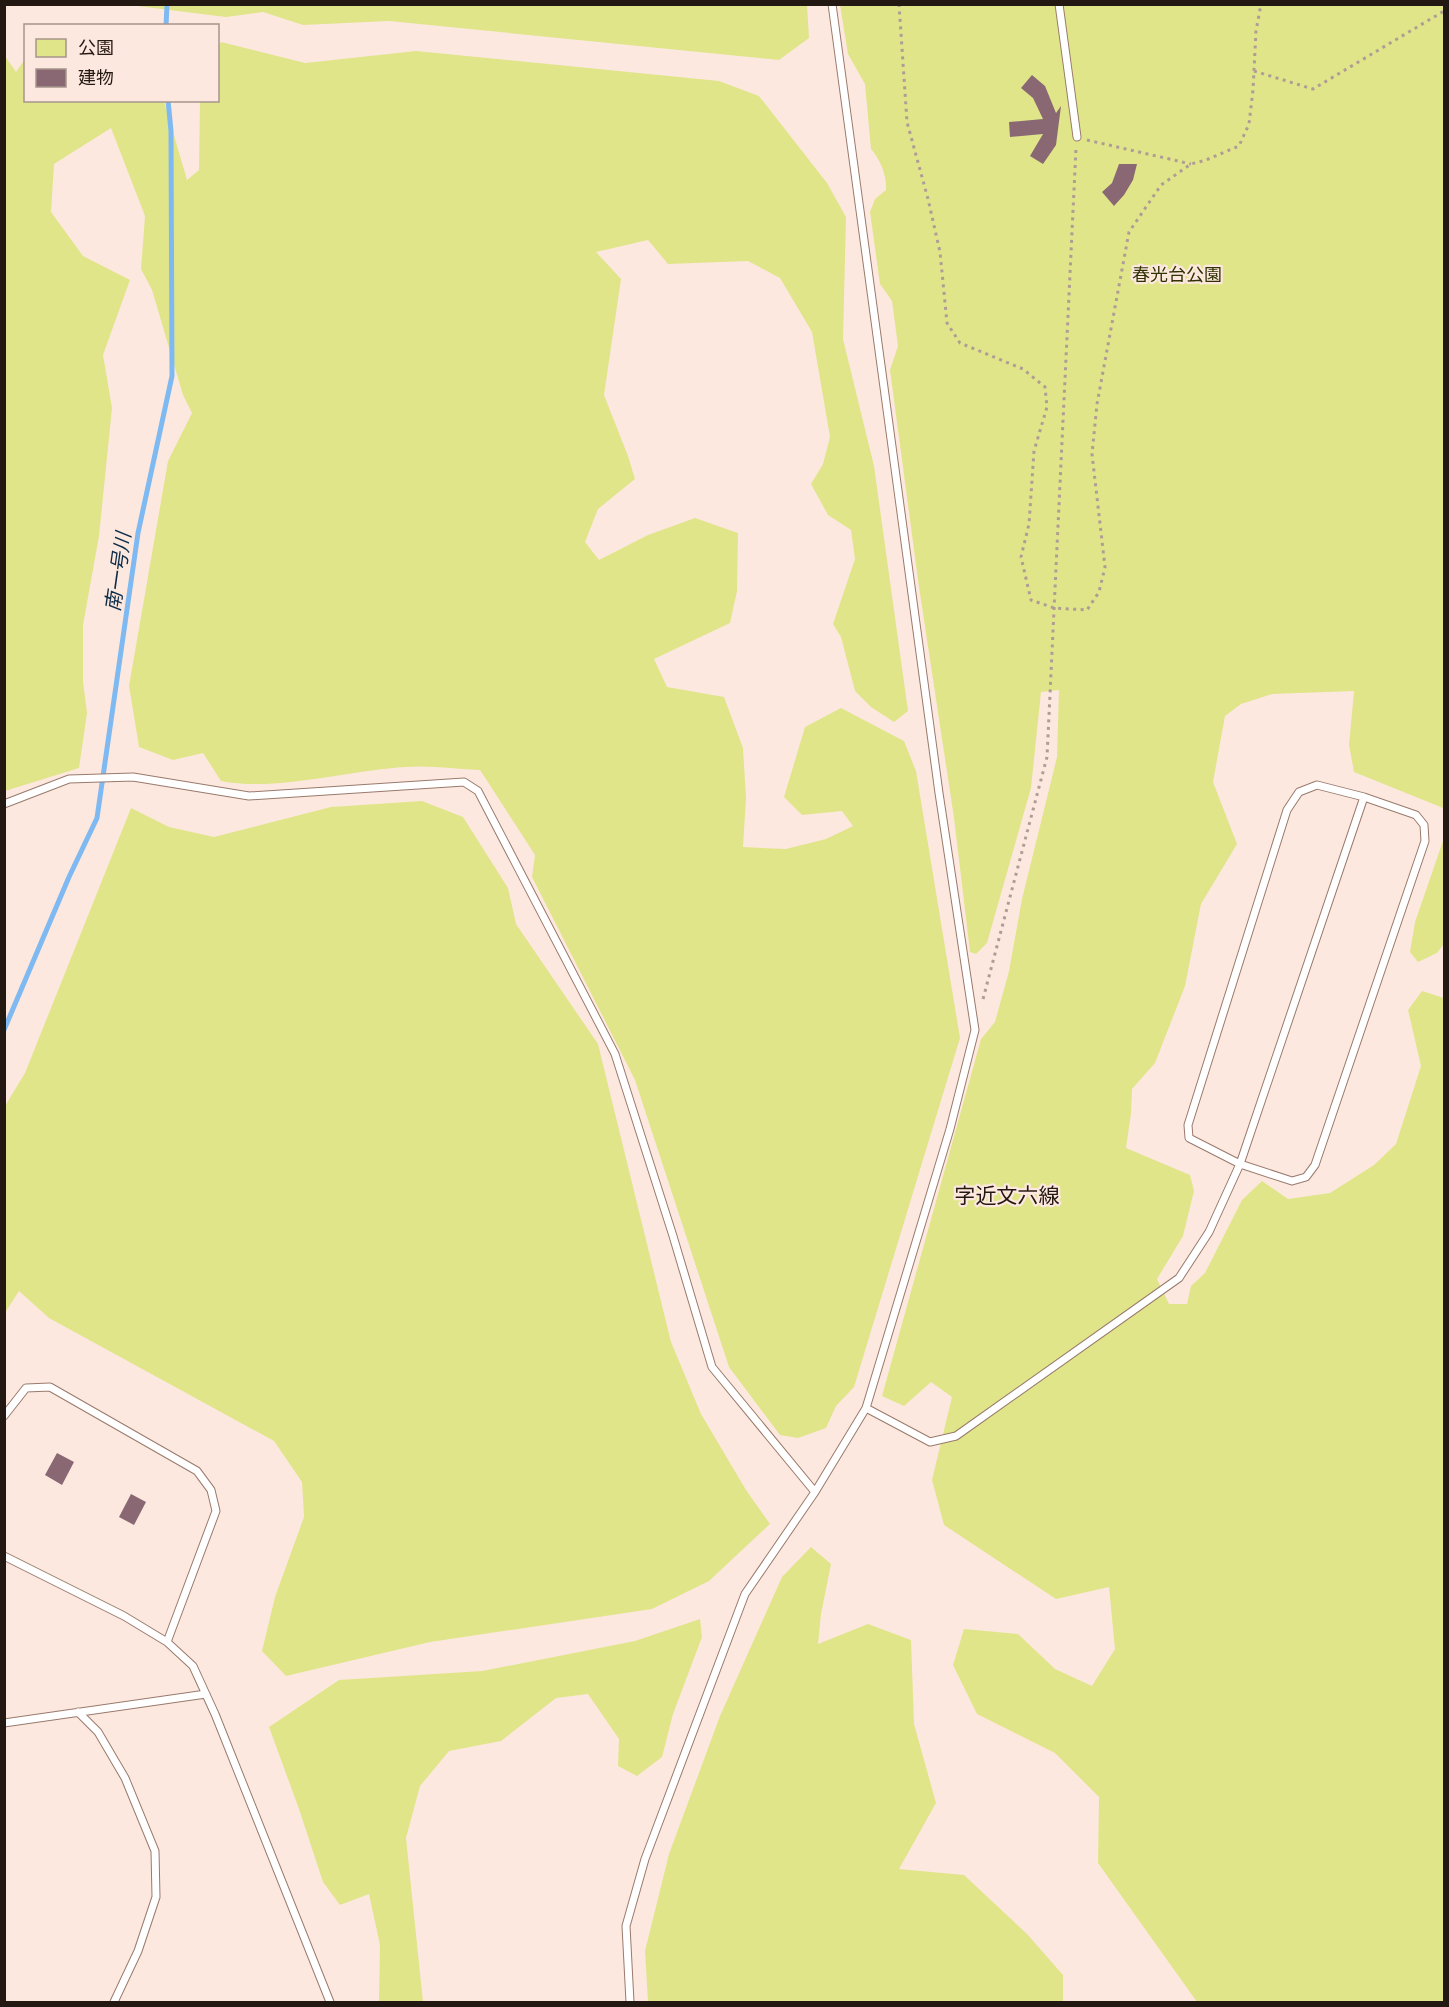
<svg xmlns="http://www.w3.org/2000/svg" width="1449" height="2007" font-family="'Space Grotesk','Noto Sans JP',sans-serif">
	<rect width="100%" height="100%" fill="#fde8df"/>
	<path fill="#e0e58a" d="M807 4 809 38 779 60 389 21 303 25 263 12 226 17 137 6 111 5Z
		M840 5H1444V944L1437 953 1418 962 1410 952 1415 922 1444 838 1443 808 1354 772 1349 745 1354 691 1272 694 1241 704 1225 716 1213 782 1237 844 1201 904 1185 986 1155 1063 1132 1089 1131 1113 1126 1148 1190 1175 1194 1191 1183 1236 1157 1279 1169 1304H1187L1191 1286 1205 1273 1242 1200 1262 1181 1288 1199 1330 1193 1374 1165 1396 1144 1421 1066 1408 1010 1422 991 1444 998V2002H1197L1098 1863 1099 1797 1055 1753 977 1714 953 1665 964 1629 1018 1634 1055 1669 1092 1686 1115 1649 1109 1587 1056 1599 944 1525 932 1480 952 1397 931 1382 904 1406 882 1396 981 1039 995 1022 1009 971 1022 899 1057 757 1059 690 1041 692 1031 788 987 943 976 954 970 952 954 818 919 587 890 370 898 346 892 301 880 284 870 212 875 199 886 190C887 176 880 159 871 149L865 84 848 54Z
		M221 42 305 63 416 51 719 81 759 96 827 183 846 217 843 339 874 466 908 711 894 722 871 707 855 691 841 637 833 624 855 559 851 530 828 515 811 484 823 464 830 437 812 332 780 278 748 261 668 264 648 240 596 252 621 279 604 395 628 456 635 479 598 509 585 542 599 560 648 535 695 518 738 533 737 591 730 623 654 659 667 687 724 697 743 748 746 798 743 847 786 849 826 839 853 826 842 811 802 815 784 797 805 727 841 708 904 741 916 771 960 1038 854 1387 836 1406 826 1428 798 1438 780 1435 729 1367 635 1080 532 877 535 855 480 770C456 769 430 765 406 767 349 770 276 792 221 781L203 753 173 760 139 747 129 686 168 461 192 413 183 395 152 290 141 269 145 216 111 128 54 164 51 212 83 256 130 280 103 355 112 408 99 536 83 625V682L87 713 79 768 5 791V56L16 72 25 59 26 100 164 101 187 180 199 170 200 101 218 100V48Z
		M422 801 463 817 508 888 516 924 598 1044 671 1342 701 1414 746 1490 770 1524 709 1581 652 1609 430 1642 286 1676 262 1651 275 1597 304 1517 302 1482 274 1441 49 1318 19 1291 5 1313V1106L25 1073 131 808 169 827 214 837 331 807Z
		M811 1547 831 1564 821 1614 818 1644 868 1624 911 1640 914 1724 936 1803 899 1869 964 1875 1027 1934 1063 1975V2002H648L645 1951 669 1854 720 1716 782 1577Z
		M700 1619 702 1637 673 1714 662 1757 637 1776 618 1766 619 1739 588 1694 556 1698 501 1741 449 1751 420 1786 406 1838 423 2002H379L380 1945 369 1894 340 1905 323 1882 299 1809 269 1727 339 1680 482 1671 635 1641Z"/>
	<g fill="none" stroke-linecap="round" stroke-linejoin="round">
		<path stroke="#7eb9f2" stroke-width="5" d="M166 26 167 4
			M4 1030 69 877 97 818 138 533 172 376 171 131 168 100"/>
	</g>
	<path fill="#896873" d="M1032 75 1045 86 1056 113 1061 106 1056 145 1043 164 1030 156 1043 134 1010 137 1009 122 1043 119 1033 98 1021 88Z
		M1119 164H1137L1133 180 1124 195 1114 206 1102 192 1112 183Z
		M57 1453 74 1462 62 1485 45 1475Z
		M131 1494 146 1502 134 1525 119 1517Z"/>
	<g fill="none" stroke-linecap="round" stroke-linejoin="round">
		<defs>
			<path id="service" d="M1059 4 1077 137
				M1317 785 1364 797 1416 815 1424 825 1425 841 1315 1165 1306 1177 1292 1181 1240 1164 1189 1138 1188 1125 1287 810 1299 792Z
				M4 804 69 779 133 777 249 796 464 782 478 791 615 1054 673 1236 712 1367 815 1492
				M866 1408 930 1442 956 1436 1179 1278 1209 1232 1240 1164 1364 797
				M4 1416 26 1388 50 1387 197 1471 211 1490 216 1511 167 1642
				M4 1556 124 1616 167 1642 193 1666 215 1714 330 2002
				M78 1712 98 1732 125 1778 155 1851 156 1897 138 1951 114 2002
				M4 1723 206 1694
				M630 2002 626 1926 645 1859 745 1594 815 1492 866 1408 950 1129 975 1030 939 793 832 4"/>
		</defs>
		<use href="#service" stroke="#997a6c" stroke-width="9"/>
		<path stroke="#af9d95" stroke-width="3" stroke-dasharray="3 4.5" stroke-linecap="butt" d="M899 4 907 122 928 199 940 252 947 323 960 343 1023 369 1045 387 1047 407 1034 451 1029 524 1021 557 1031 600 1054 608 1087 610 1099 592 1105 567 1092 454 1097 404 1129 232 1161 185 1191 164 1206 160 1239 146 1249 124 1253 90 1256 31 1261 4
			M1254 71 1313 89 1444 11
			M1087 140 1191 164
			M983 999 1047 757 1076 148"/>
		<use href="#service" stroke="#fff" stroke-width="7"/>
	</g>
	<g text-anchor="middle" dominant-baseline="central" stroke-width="4.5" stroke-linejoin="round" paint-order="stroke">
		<g font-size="18" fill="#303204" stroke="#fde8df">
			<text x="1177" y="274">春光台公園</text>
		</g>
		<g font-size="20" font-style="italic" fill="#0d2d49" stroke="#fde8df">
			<text transform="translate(118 572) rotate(-82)">南一号川</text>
		</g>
		<g font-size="21" fill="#241812" stroke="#fde8df">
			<text x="1007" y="1195">字近文六線</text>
		</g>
	</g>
	<rect width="1449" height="2007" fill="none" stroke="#241812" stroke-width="12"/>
	<rect x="24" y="24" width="195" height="78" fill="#fde8df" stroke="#a6958d" stroke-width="1.5"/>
	<rect x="36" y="39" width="30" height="18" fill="#e0e58a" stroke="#a6958d" stroke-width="1.5"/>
	<text x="78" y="54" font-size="18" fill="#241812">公園</text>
	<rect x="36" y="69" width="30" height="18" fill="#896873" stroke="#a6958d" stroke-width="1.5"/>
	<text x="78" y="84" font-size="18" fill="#241812">建物</text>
</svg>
